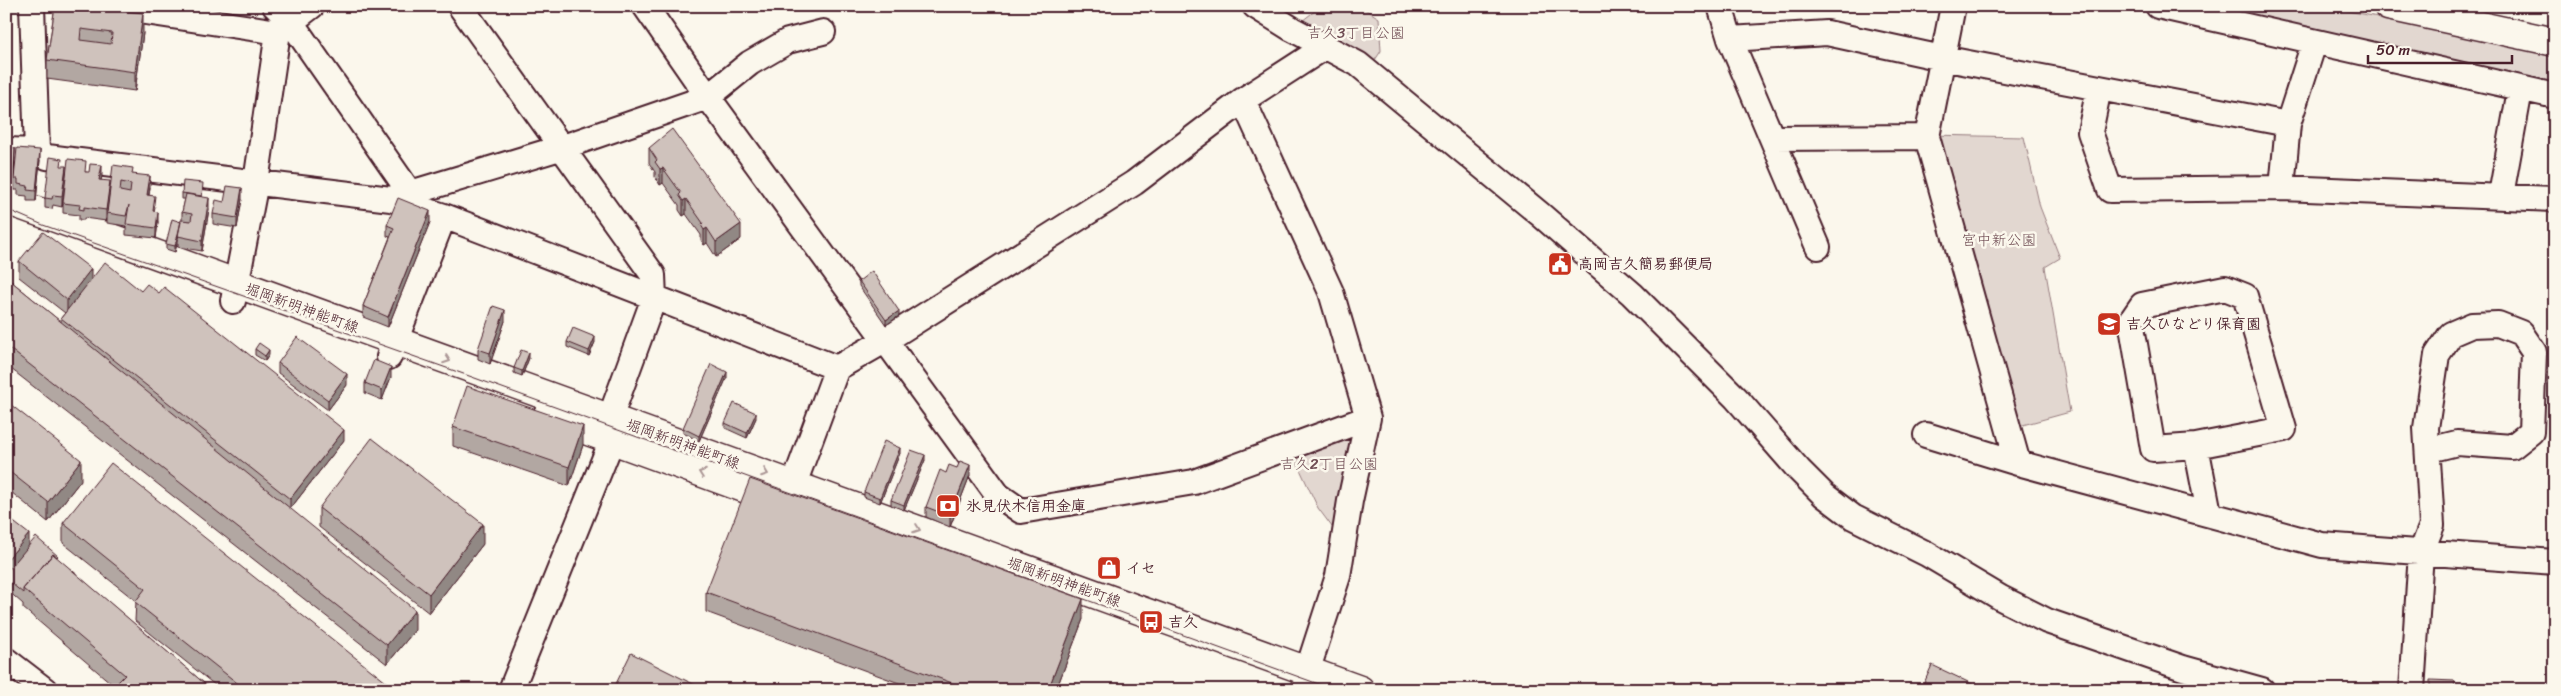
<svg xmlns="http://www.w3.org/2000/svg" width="2561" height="696" font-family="Sriracha,'Klee One',sans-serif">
	<rect width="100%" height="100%" fill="#fbf7ec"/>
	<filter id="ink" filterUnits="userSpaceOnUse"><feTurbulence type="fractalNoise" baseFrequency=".02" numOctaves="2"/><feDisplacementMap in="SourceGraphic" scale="10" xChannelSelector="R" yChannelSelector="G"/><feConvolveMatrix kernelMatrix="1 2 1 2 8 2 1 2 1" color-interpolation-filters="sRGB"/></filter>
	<g filter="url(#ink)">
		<path fill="#e2d7d0" stroke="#967b7e" d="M1321 6H1360L1379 18 1381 51 1369 69 1297 25Z
			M2162 6H2323L2452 32 2555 56V91Z
			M1931 135 2024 137 2040 207 2060 258 2045 267 2070 412 2001 431Z
			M1368 418 1344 543 1318 508 1290 448Z"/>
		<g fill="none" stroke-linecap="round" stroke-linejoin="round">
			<defs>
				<path id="minor" d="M32 6 37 151
					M106 6 278 32 312 6
					M275 6 291 22 410 193
					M460 6 653 275 654 298 610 418 612 440 511 690
					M645 6 708 97 998 495 1021 511 1194 482 1368 418
					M1255 6 1292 29 1358 64 1541 215 1632 294 1736 398 1799 470 1824 495 1853 517 1927 554 2001 598 2047 621 2183 668 2262 690
					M1720 6 1730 39 1818 247
					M1953 6 1927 137 2018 463
					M2158 6 2555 96
					M1730 39 1827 33 1942 58 2288 124
					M2099 88 2090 132 2110 190 2282 188 2555 199
					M1243 100 1331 292 1368 418 1350 501 1338 576 1307 672 1304 690
					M1773 138 1927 137
					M6 150 37 151 47 157 391 199 444 216 837 368
					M2282 188 2288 124 2314 43
					M2501 195 2520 90
					M391 199 563 147 708 97 750 63 788 41 823 32
					M233 301 256 182 278 32
					M389 357 444 216
					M1926 435 2018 463 2322 545 2555 562
					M2196 446 2284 429 2245 296 2225 288 2142 305 2131 321 2153 449 2196 446 2209 513
					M787 503 837 368 886 340 1134 183 1243 100 1325 47
					M6 660 45 690
					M2412 690 2421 553 2432 525 2426 428 2437 355 2451 334 2472 325 2498 324 2521 333 2534 352 2531 432 2512 447 2457 443 2429 450"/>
				<path id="major" d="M6 200 1360 690
					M547 416 782 502"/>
				<path id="highway" d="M2388 6 2555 42"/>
			</defs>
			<use href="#minor" stroke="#4a1f2b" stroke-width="28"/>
			<use href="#major" stroke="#4a1f2b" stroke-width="31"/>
			<use href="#highway" stroke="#4a1f2b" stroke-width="31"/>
			<use href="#minor" stroke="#fbf7ec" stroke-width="24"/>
			<use href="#major" stroke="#fbf7ec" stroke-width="28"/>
			<use href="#highway" stroke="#fbf7ec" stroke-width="28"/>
			<path stroke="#4a1f2b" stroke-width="1" d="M6 209 43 225 472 377 1335 690"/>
		</g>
		<path fill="#b2a7a2" stroke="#4a1f2b" d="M55 6 126 11 143 33 135 91 47 79V60Z
			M6 147 15 158 13 187 6 186Z
			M649 148 741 239 716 257 707 243 704 245 701 240V235L686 214 683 216 679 210V205L663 183 660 185 655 177V172L649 163Z
			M40 160 36 201H27V196L18 195V190H14V179Z
			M62 166 66 176 86 172 102 176 101 180 110 190 133 174 150 187 149 196 155 207 154 211 158 222 156 238 126 235V226L107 223V213L106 221 84 218V220H79V215L63 213V204L62 207 53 205 52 209 45 208V198Z
			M203 188 202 197 209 209 202 251 178 247V239L175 252 166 249V244L182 220V212L185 199H182V193Z
			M242 199 237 228 213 224V214Z
			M430 222 388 327 363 317V306L390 237 387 236V225Z
			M19 261 91 280 141 291 344 440 290 509 415 630 387 664 6 365V277L61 322V318L65 313 19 277Z
			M859 281 899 316 886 325 859 286Z
			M505 321 490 364 478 359V349Z
			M567 342H595L589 356 567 347Z
			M255 349 269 355 265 361 255 355Z
			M529 358 522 376 514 373V368Z
			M278 363 347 385 328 410 278 373Z
			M391 377 382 400 365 393V383Z
			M727 377 699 441 683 433V428Z
			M6 401 81 480 48 522 6 488Z
			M756 418 747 438 725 428V423Z
			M453 427 583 445 569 486 453 446Z
			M900 453 880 503 864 497V492Z
			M925 460 904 510 891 505V500Z
			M957 468 970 475 950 527 926 517V507L946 473Z
			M319 508 483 544 429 613 319 527Z
			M6 516 29 546 58 559 212 690H118V689L23 608V604L6 589Z
			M63 523 396 690H221L135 621 136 601 63 543Z
			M706 592 1083 619 1056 690H918L706 612Z"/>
		<path fill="#918884" stroke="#4a1f2b" d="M143 13V33L135 91V72Z
			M15 148V158L13 187V177Z
			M40 150V160L36 201V191Z
			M102 165V176L99 190V180Z
			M66 166V177L62 207V196Z
			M663 168V183L660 185V169Z
			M150 176V187L147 206V195Z
			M110 181V192L106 221V210Z
			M242 188V199L237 228V218Z
			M209 198V209L202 251V241Z
			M686 199V214L683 216V201Z
			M430 211V222L388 327V317Z
			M158 212V222L156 238V228Z
			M181 222 178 239 175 252V246Z
			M741 224V239L716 257V242Z
			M707 228V243L704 245V230Z
			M91 269V285L67 315V300Z
			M505 310V321L490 364V353Z
			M899 311V316L886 325V320Z
			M595 337V342L589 356V351Z
			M269 350V355L265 361V356Z
			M529 353V358L522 376V371Z
			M391 367V377L382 400V390Z
			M727 372V377L699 441V436Z
			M347 374V385L328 410V400Z
			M756 413V418L747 438V433Z
			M583 426V445L569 486V467Z
			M344 430V440L290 509V499Z
			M900 448V453L880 503V498Z
			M925 455V460L904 510V505Z
			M81 460V480L48 522V502Z
			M970 465V475L950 527V516Z
			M483 524V544L429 613V594Z
			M29 534V553L6 579V561Z
			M1083 599V619L1056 690H1048Z
			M415 610V630L387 664V645Z"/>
		<path fill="#cfc2bc" stroke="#4a1f2b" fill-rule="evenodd" d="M55 6H126V11L143 13 135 72 47 60ZM81 29 112 33 111 44 80 40Z
			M672 129 741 224 716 242 707 228 704 230 701 225 703 223 686 199 683 201 679 195 681 193 663 168 660 169 655 162 657 160 649 148Z
			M6 147 15 148 13 177 6 176Z
			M17 148 40 150 36 191 27 190 28 186 18 184V179H14Z
			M50 157 62 159 61 166H66L62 196 53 195 52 199 45 198Z
			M68 159 86 161 85 172H89L90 164 102 165 99 180 110 181 106 210 84 207V210L79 209 80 205 63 203Z
			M113 165 133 168 132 174 150 176 147 195 155 196 153 211 158 212 156 228 126 224 129 205 126 216 107 213ZM121 182 131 184 130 193 120 191Z
			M183 181 203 183 202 196 182 193Z
			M227 186 242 188 237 218 213 214 216 200 224 202Z
			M186 194 209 198 202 241 178 236 181 220 191 221 192 214 182 212Z
			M398 198 430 211 388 317 363 306 394 228 387 225Z
			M172 219 181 222 175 246 166 244Z
			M43 232 91 269 67 300 19 261Z
			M105 262 141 291 147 284 159 293 164 287 344 430 290 499 61 318Z
			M872 271 899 311 886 320 859 281Z
			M6 277 415 610 387 645 6 346Z
			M493 306 505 310 490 353 478 349Z
			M573 328 595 337 589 351 567 342Z
			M297 337 347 374 328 400 278 363Z
			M259 343 269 350 265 356 255 349Z
			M521 350 529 353 522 371 514 368Z
			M374 360 391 367 382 390 365 383Z
			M711 364 727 372 699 436 683 428Z
			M467 386 583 426 569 467 453 427Z
			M6 401 81 460 48 502 6 469Z
			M734 403 756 413 747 433 725 423Z
			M372 438 483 524 429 594 319 508Z
			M884 441 900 448 880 498 864 492Z
			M911 450 925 455 904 505 891 500Z
			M960 461 970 465 950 516 926 507 940 470 946 473 949 465 957 468Z
			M111 463 396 690H246L135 602 145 589 63 523Z
			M750 479 1083 599 1048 690H962L963 687 706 592Z
			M6 516 29 534 6 561Z
			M36 537 58 556 57 557 53 554 23 589V593L6 579V573Z
			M53 554 212 690H127L118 682 125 675 23 589Z
			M631 653 705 690H613Z
			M1932 665 1985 690H1921Z
			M2430 680 2455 681 2454 690H2430Z"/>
		<defs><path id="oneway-chevron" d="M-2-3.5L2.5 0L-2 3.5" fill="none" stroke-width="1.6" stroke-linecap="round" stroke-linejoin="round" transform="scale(1.25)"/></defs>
		<g stroke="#ab9695">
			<use href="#oneway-chevron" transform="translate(447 360) rotate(20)"/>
			<use href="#oneway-chevron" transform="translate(702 473) rotate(-160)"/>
			<use href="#oneway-chevron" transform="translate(765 473) rotate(20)"/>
			<use href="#oneway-chevron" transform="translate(917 529) rotate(20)"/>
		</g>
	</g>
	<defs>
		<symbol id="civic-square" viewBox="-11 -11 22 22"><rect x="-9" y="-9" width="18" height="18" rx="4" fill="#c8321e" stroke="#fbf7ec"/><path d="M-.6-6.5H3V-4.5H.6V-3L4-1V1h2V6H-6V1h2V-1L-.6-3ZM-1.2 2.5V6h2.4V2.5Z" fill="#fff"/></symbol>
		<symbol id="school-square" viewBox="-11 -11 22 22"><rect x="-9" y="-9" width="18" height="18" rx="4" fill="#c8321e" stroke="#fbf7ec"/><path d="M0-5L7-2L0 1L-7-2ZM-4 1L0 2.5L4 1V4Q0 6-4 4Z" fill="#fff"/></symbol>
		<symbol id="bank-square" viewBox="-11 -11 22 22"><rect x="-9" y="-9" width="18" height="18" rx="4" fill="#c8321e" stroke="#fbf7ec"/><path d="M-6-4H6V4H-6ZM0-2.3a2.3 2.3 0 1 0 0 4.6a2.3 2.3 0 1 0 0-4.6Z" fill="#fff"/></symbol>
		<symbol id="shop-square" viewBox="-11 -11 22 22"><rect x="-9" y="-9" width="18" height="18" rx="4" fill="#c8321e" stroke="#fbf7ec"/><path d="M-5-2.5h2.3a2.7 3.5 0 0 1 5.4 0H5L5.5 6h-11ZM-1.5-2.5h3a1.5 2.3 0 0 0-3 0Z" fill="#fff"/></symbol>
		<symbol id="bus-square" viewBox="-11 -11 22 22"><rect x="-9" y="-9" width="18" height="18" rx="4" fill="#c8321e" stroke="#fbf7ec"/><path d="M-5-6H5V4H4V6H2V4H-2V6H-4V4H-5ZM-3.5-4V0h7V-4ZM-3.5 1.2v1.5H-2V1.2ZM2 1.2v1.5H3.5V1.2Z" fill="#fff"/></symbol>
	</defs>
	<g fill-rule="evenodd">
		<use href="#civic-square" x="1546" y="250" width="28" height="28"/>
		<use href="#school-square" x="2095" y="310" width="28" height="28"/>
		<use href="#bank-square" x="934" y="492" width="28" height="28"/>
		<use href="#shop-square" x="1095" y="554" width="28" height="28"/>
		<use href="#bus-square" x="1137" y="608" width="28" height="28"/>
	</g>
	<g text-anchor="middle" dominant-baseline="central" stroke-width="5" stroke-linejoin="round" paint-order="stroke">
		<g font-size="15" fill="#704d54" stroke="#fbf7ec">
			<text x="1356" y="33">吉久3丁目公園</text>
			<text x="1999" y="240">宮中新公園</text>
			<text x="1329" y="464">吉久2丁目公園</text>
		</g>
		<g font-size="15" font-weight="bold" fill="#4a1f2b" stroke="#fbf7ec" text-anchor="start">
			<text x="1578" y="264">高岡吉久簡易郵便局</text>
			<text x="2126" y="324">吉久ひなどり保育園</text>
			<text x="966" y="506">氷見伏木信用金庫</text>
			<text x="1126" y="568">イセ</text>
			<text x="1168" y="622">吉久</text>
		</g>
		<g font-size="15" fill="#4a1f2b" stroke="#fbf7ec">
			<text transform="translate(302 308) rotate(20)">堀岡新明神能町線</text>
			<text transform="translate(683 444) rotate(20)">堀岡新明神能町線</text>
			<text transform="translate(1064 582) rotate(20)">堀岡新明神能町線</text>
		</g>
	</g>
	<rect width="2561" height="696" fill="none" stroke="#fbf7ec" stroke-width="25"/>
	<rect x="12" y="12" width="2536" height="671" fill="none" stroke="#4a1f2b" stroke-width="2" filter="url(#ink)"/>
	<path d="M2368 55v8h144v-8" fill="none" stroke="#4a1f2b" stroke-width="2.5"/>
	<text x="2376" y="55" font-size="15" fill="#4a1f2b" stroke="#fbf7ec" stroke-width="4" paint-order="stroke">50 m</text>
</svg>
